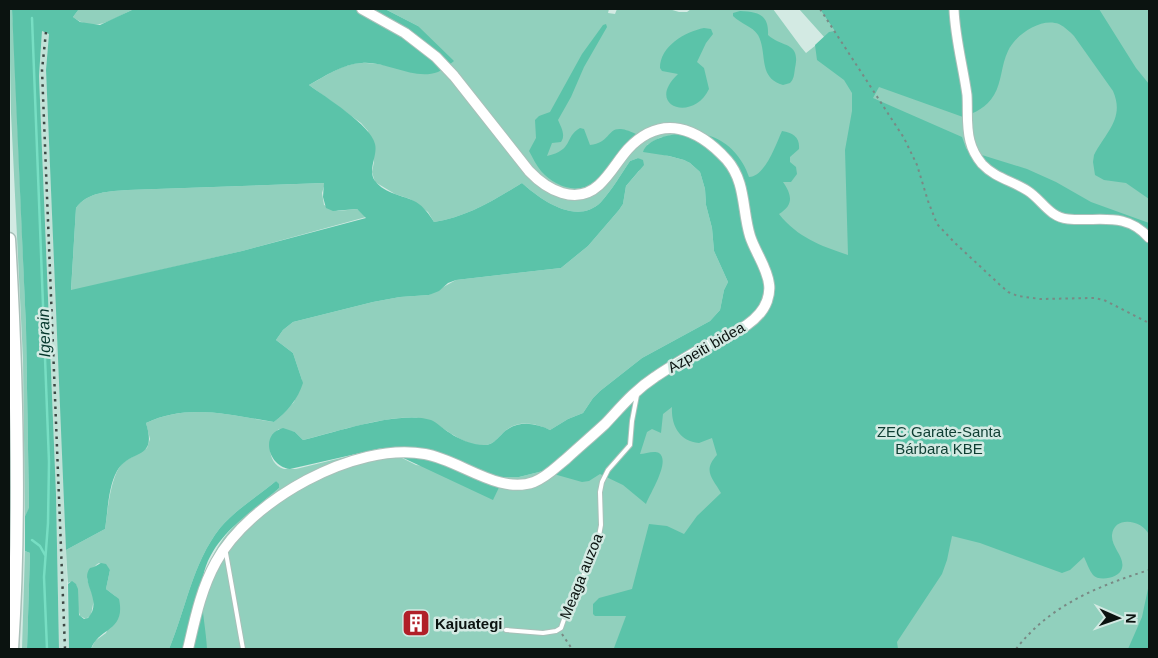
<svg xmlns="http://www.w3.org/2000/svg" width="1158" height="658" font-family="Arial,sans-serif">
	<rect width="100%" height="100%" fill="#d3eae3"/>
	<path fill="#c1e1d7" d="M42 31 49 34 46 70 64 482 69 649H59L56 494 39 76Z"/>
	<path fill="#91d0bd" fill-rule="evenodd" d="M9 9H12L14 40 26 328 29 509 25 516 23 359 11 113Z
		M79 9H134C112 19 95 34 73 17Z
		M385 9H609L608 13 615 14 617 9H669L679 12H687L691 9H773L801 47 806 53 825 38 799 9H1149V649H191C199 603 200 560 235 525 248 511 265 501 279 488L276 481C258 496 235 510 220 528 192 564 186 609 169 649H91L95 641 106 633 119 603 115 596 106 589 110 570 99 563 96 565 87 579 94 599 91 615 86 619 80 616 78 609 77 586 69 582 68 584 66 550 105 529C108 511 110 474 124 462 131 457 140 453 147 448L150 439 146 423C189 403 229 415 274 422L283 414 294 402 302 380 293 353 276 340 283 330 293 322 373 302 400 297 429 295 456 280 561 268 588 246 619 210 623 204 626 186 639 171 643 161 638 158 630 161C621 174 612 190 601 202 577 226 541 200 522 183 494 200 467 217 434 222L428 212 410 199 395 194 375 182 372 172 374 162 368 131 361 123 309 85C326 76 343 63 363 63 386 62 409 74 433 73L418 26ZM673 135 758 250 712 351 543 471 519 477H504L416 465 382 448 296 469C293 469 288 469 284 469 267 464 266 439 279 429L295 432 303 440C333 433 395 412 423 419 445 424 461 448 486 445 495 444 498 437 504 432 518 419 535 423 550 430L568 419 583 413 593 398 600 391 642 358 710 321 720 310 724 290 728 282 714 251 712 228 706 205 705 189 700 172 690 163 684 160 661 154 647 145 659 138Z
		M325 183 322 193 324 205 338 211 357 209 366 217 242 251 71 291 76 208C87 192 110 191 128 190Z
		M25 551 30 553 27 649H22Z"/>
	<path fill="#5bc3a9" fill-rule="evenodd" d="M12 9H79L73 17 80 22 100 25 134 9H385L418 26 454 61C449 65 444 69 438 72 414 81 387 61 362 63 343 64 325 76 309 85 325 97 371 125 375 144 378 156 367 170 375 181 385 194 403 195 416 202 424 207 429 214 434 222 467 217 494 200 522 183 541 200 577 226 601 202 612 190 621 174 630 161L638 158 643 160 644 165 626 186 623 204 619 210 588 246 561 268 456 280 448 283 439 291 429 295 400 297 373 302 293 322 283 330 276 340 293 353 303 383C298 399 287 412 274 422 230 415 188 403 146 423 158 462 130 448 117 471 108 487 108 511 105 529L66 550 46 70 49 34 42 31 39 76 56 494 59 649H27L30 553 25 551V516L29 508 26 328ZM324 183 323 197 326 208 333 211 357 209 366 218 242 251 71 290 76 208C87 192 110 191 128 190Z
		M820 9H1099L1136 68 1149 84V199L1126 183 1104 180 1095 175 1093 162 1094 155C1106 132 1125 118 1113 91L1074 36C1070 32 1065 27 1059 24 1041 17 1015 35 1008 51 1001 65 1002 82 994 95 987 107 975 113 963 117L879 87 873 98 962 137 966 148 969 151 1027 169 1056 182 1091 202 1149 223V535C1143 520 1114 515 1112 535 1111 547 1125 557 1122 568 1120 578 1099 582 1093 575 1089 570 1087 563 1084 557L1070 570 1062 573 980 543 952 536 947 560 942 574 897 642 898 649H609L614 648 626 616H595L593 614V604L599 598 632 589 649 524 667 526 684 534 697 516 721 493C713 479 702 471 717 455L712 438 699 443C679 441 671 425 672 407L663 414 661 433 652 429 647 432 640 454C645 454 654 450 659 453 671 461 650 493 646 504L623 485 600 474 589 481 582 482 543 471 519 477H504L493 500 382 448 290 469C269 467 259 434 283 428L295 432 303 440C336 432 400 410 431 420 438 423 443 429 450 433 458 439 475 446 486 445 493 444 496 440 501 435 515 420 533 422 550 430L568 419 583 413 593 398 600 391 642 358 710 321 720 310 724 290 728 282 714 251 712 228 706 205 705 189 700 172 690 163 684 160 669 156 643 152C649 133 694 130 710 136 729 142 743 159 749 177 765 177 776 144 782 131 793 133 800 137 799 149L790 157V162L796 167 797 174 791 182H783C792 195 794 205 779 214 797 237 821 246 848 255L845 150 852 111V93L844 80 817 60 815 45 829 32 835 31Z
		M740 11C758 12 769 14 768 35 782 48 801 41 795 68 794 75 794 79 790 83L783 85C757 77 768 53 758 35 752 26 741 24 733 16V13Z
		M606 24 607 27 584 67 571 97 558 120C561 127 566 135 561 142L552 143 547 156C574 150 564 137 580 128L584 129 590 145C615 143 604 119 636 134 623 149 610 168 595 181 578 196 554 186 541 171 536 165 533 158 529 151L536 138 535 120 539 116 550 112 582 54 603 25Z
		M704 28 711 29 713 34 706 43 697 62 704 68 709 89C693 123 644 106 678 74L662 71 660 68C660 46 685 32 704 28Z
		M276 481 279 484V488C251 513 211 536 203 577 199 600 206 626 207 649H169C186 609 192 564 220 528 235 510 258 496 276 481Z
		M101 563 106 564 110 570 106 589 119 599C126 632 99 627 91 649H69L68 584 72 581 76 584 78 589 79 615 84 619 88 618C104 600 79 582 90 568L94 567Z
		M1149 584V649H1128L1142 617Z"/>
	<g fill="none" stroke-linecap="round" stroke-linejoin="round">
		<path stroke="#77dec3" stroke-width="2.5" d="M32 18 49 462 48 523 44 577 47 649
			M32 540 40 546 45 555"/>
		<defs>
			<path id="service" d="M226 553 243 649
				M506 630 543 633 556 631 561 628 569 605 590 562 599 536 601 525 600 492 602 482 608 470 630 445 632 421 637 395"/>
			<path id="tertiary" d="M954 9C955 38 963 66 967 95 968 111 966 126 970 141 972 149 977 158 982 164 995 178 1013 181 1028 191 1042 200 1049 217 1068 219 1099 222 1126 211 1149 238"/>
			<path id="secondary" d="M188 649C195 619 201 589 216 562 249 501 355 441 425 454 460 460 499 495 534 482 547 477 556 467 566 459 579 447 592 436 605 424 621 407 635 390 655 377 671 366 687 357 704 347 725 336 758 326 767 301 769 295 770 290 769 284 767 267 755 252 750 236 742 210 746 182 727 160 698 128 662 113 628 149 618 160 611 174 599 185 576 206 547 190 529 171L454 76 436 57 405 33 362 9"/>
			<path id="motorway" d="M9 239C17 375 21 513 12 649"/>
		</defs>
		<use href="#service" stroke="#a9c0b9" stroke-width="6"/>
		<use href="#tertiary" stroke="#a9c0b9" stroke-width="11"/>
		<use href="#secondary" stroke="#a9c0b9" stroke-width="12"/>
		<use href="#motorway" stroke="#a9c0b9" stroke-width="15"/>
		<path stroke="#798984" stroke-width="2" stroke-dasharray="2.5 4" stroke-linecap="butt" d="M820 9 904 138 917 165 928 201 937 224 955 243 999 284 1008 292 1018 296 1040 299 1094 298 1104 300 1149 323
			M562 634 572 649
			M1016 649C1050 605 1098 586 1149 570"/>
		<use href="#service" stroke="#fff" stroke-width="4"/>
		<use href="#tertiary" stroke="#fff" stroke-width="9"/>
		<use href="#secondary" stroke="#fff" stroke-width="10"/>
		<use href="#motorway" stroke="#fff" stroke-width="12"/>
		<path stroke="#3c4743" stroke-width="2.5" stroke-dasharray="2.5 5" stroke-linecap="butt" d="M46 32 42 70 65 649"/>
	</g>
	<defs>
		<symbol id="building-square" viewBox="-11 -11 22 22"><rect x="-9" y="-9" width="18" height="18" rx="4" fill="#b11f28" stroke="#d3eae3"/><path d="M-4-6H4V6H1V3H-1V6H-4ZM-2.5-4.3h1.7v1.8h-1.7ZM.8-4.3h1.7v1.8H.8ZM-2.5-1h1.7V.8h-1.7ZM.8-1h1.7V.8H.8Z" fill="#fff"/></symbol>
	</defs>
	<g fill-rule="evenodd">
		<use href="#building-square" x="400" y="607" width="32" height="32"/>
	</g>
	<g text-anchor="middle" dominant-baseline="central" stroke-width="5" stroke-linejoin="round" paint-order="stroke">
		<g font-size="15" fill="#0b1310" stroke="#d3eae3">
			<text transform="translate(706 347) rotate(-30)">Azpeiti bidea</text>
			<text transform="translate(581 576) rotate(-68)">Meaga auzoa</text>
		</g>
		<g font-size="15" fill="#0f3e33" stroke="#d3eae3">
			<text x="939" y="431">ZEC Garate-Santa<tspan x="939" dy="17">Bárbara KBE</tspan></text>
		</g>
		<g font-size="15" font-weight="bold" fill="#0b1310" stroke="#d3eae3" text-anchor="start">
			<text x="435" y="623">Kajuategi</text>
		</g>
		<g font-size="16" font-style="italic" fill="#04362b" stroke="#d3eae3">
			<text transform="translate(44 333) rotate(-92)">Igerain</text>
		</g>
	</g>
	<rect width="1158" height="658" fill="none" stroke="#0b1310" stroke-width="20"/>
	<g transform="translate(1118 618) rotate(92)" stroke="#d3eae3" stroke-width="4" paint-order="stroke">
	<path d="M0-4L9 19L0 12L-9 19Z" fill="#0b1310"/>
	<text y="-8" font-size="14" font-weight="bold" text-anchor="middle" fill="#0b1310">N</text>
	</g>
</svg>
